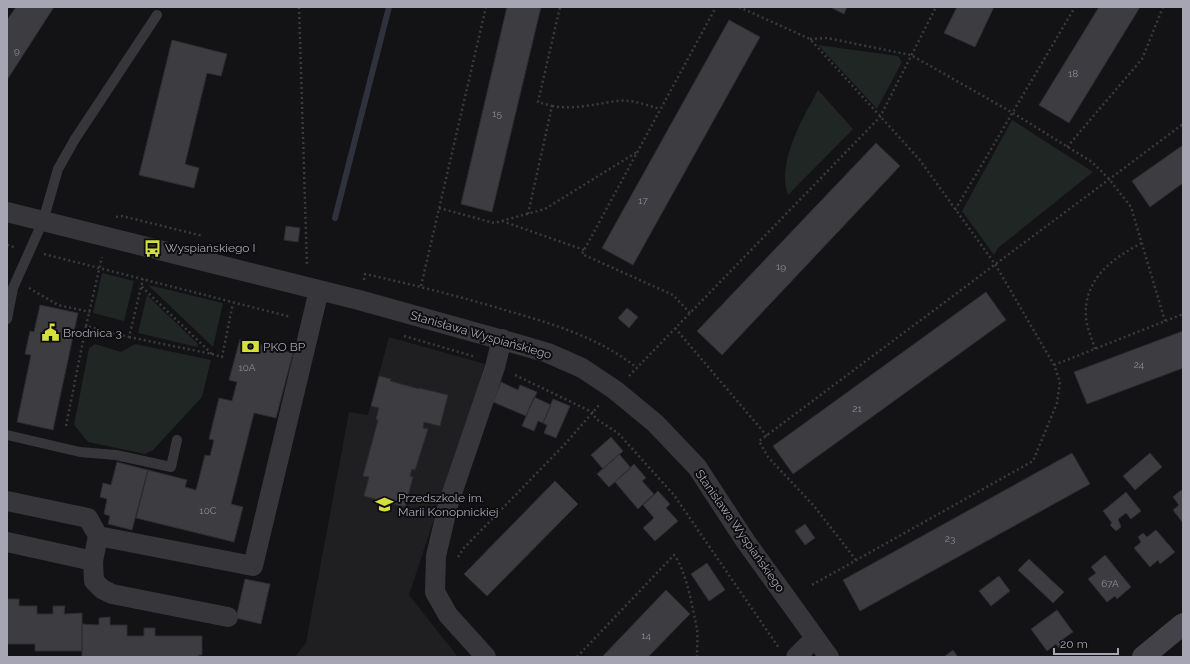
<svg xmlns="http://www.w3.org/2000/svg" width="1190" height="664" font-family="Raleway,sans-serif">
	<rect width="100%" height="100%" fill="#131214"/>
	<path fill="#1f1e21" d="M389 337 485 364 409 595 458 657H295L306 643 349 412 368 415Z"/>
	<path fill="#1f2623" d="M818 45 898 56 902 62 877 109Z
		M818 90 853 129 788 195C776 163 803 118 818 90Z
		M1012 120 1093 172 998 248 994 255 962 211Z
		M102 273 134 281 124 321 93 313Z
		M148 285 223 303 213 347Z
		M147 295 198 344 197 347 138 333Z
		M95 344 121 352 135 344 211 360 202 397 153 450 145 454 88 442 74 425 89 348Z"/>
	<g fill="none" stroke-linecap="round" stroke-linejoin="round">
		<path stroke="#2f313d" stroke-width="6" d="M335 218 389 7"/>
	</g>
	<path fill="#3d3c41" stroke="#2e2c30" d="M16 7H54L7 80V20Z
		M507 7H541L492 212 461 204Z
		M830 7H847L844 14Z
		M957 7H994L975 47 944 33Z
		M1099 7H1140L1069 123 1039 105Z
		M729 20 760 37 633 265 602 248Z
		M172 40 227 54 221 76 207 73 185 164 199 168 194 188 139 175Z
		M876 143 900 166 722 355 697 331Z
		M1183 145V183L1150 207 1132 181Z
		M286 226 300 228 298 242 284 240Z
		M986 292 1006 320 793 474 773 446Z
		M40 305 78 313 53 430 17 422 31 355 25 354 30 331 34 332Z
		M627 308 638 317 629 328 618 318Z
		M1183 331V368L1087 404 1074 372Z
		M240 339 293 353 276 418 254 413 231 504 243 507 234 542 136 518 148 470 187 480 185 487 196 490 205 455 210 456 214 440 209 439 219 398 232 401 237 382 229 380Z
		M379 376 391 379 390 381 419 389V388L448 395 440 426 424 422 423 428 428 429 415 470 412 469 410 476 413 477 405 507 364 496 369 477 363 476 378 420 376 419 379 408 371 406Z
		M501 382 518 390 520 385 537 392 526 416 493 402Z
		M534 397 551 405 543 423 538 421 534 431 522 426Z
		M553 399 570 406 556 438 544 433 547 425 543 423Z
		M611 437 623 451 603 469 591 455Z
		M1072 453 1090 484 860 611 843 580Z
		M1150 453 1162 467 1135 490 1123 476Z
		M619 454 631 468 609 487 597 474Z
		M117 462 148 470 132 530 108 524 110 516 104 514 107 499 100 497 103 483 111 485Z
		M634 464 646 478 642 481 654 494 638 509 615 482Z
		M555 481 578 504 487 596 464 574Z
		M1181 490 1183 493V523L1173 510 1179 505 1173 497Z
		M658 491 670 504 666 508 678 521 655 541 643 528 654 518 643 505Z
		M1126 492 1141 511 1131 519 1126 513 1118 519 1121 527 1116 531 1110 525 1112 523 1103 511Z
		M805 524 815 538 805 545 795 531Z
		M1156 530 1175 552 1160 564 1158 560 1150 567 1134 548 1141 542 1138 537 1143 533 1147 537Z
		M1105 555 1131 587 1117 599 1115 596 1107 602 1088 579 1096 573 1091 567Z
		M1029 559 1064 592 1053 603 1018 570Z
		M707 563 725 590 709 601 691 574Z
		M999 576 1010 591 991 606 979 591Z
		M245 579 270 584 261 624 236 618Z
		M666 590 690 614 648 657H602Z
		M7 599H19V606H37V614H53V606H65L64 614 82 613V651H35V644H7Z
		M1057 610 1073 632 1063 639 1067 644 1060 650 1056 644 1047 651 1031 629Z
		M110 617V625H127V636H144V628H155V636H202V655H199V657H82V624L99 625V618Z
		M953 650 958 657H944Z"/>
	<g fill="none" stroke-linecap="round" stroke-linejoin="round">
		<path stroke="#3a3a3f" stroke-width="2.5" stroke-dasharray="2 3" stroke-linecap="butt" d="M299 7 307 266
			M739 7 810 39 919 159 995 264 1054 365 1060 382 1057 403 1033 461 810 586
			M810 39 827 38 911 55 1013 113 1092 162 1109 179 1131 207 1165 321
			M552 106C575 110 595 104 617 101 632 99 646 105 660 109
			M1067 147 1142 59 1163 7
			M439 208 494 223 545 209 637 152
			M955 210 1075 7
			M528 214 552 106 538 102 560 7
			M116 217 122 216 203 236
			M502 221 584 250
			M7 245 14 247
			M44 254 291 317
			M364 280 365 274C410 284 454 295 498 308 546 322 598 336 637 368
			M421 286 486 7
			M29 288 58 305 90 312
			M690 313 673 295 582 254 716 7
			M86 326 102 257
			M675 328 767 436
			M404 336 476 357
			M129 337 212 354 141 286
			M1095 349C1092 339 1087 328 1086 318 1083 280 1111 259 1142 243
			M212 354 222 357 233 303
			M1054 365 1183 314
			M515 375 592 412 596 419 618 433 674 495 779 648
			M629 376 880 117 936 7
			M66 426 86 326 129 337 143 279
			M458 557 463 549 565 444 600 404
			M856 560 814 506 768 457 759 441 1183 124
			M577 657 674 555C686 569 693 610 697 629 698 638 697 648 697 657"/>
		<path stroke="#37363a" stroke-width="10" d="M7 319 13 288 43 221 58 169 75 139 157 15
			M7 435 80 452 116 455 171 467 177 440"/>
		<path stroke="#37363a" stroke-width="20" d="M7 212 359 300 517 344 548 353 582 368 615 390 655 423 697 467 746 542 829 657
			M7 501 88 518 98 536
			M7 542 93 561
			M228 617 112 594 102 589 94 581 93 561 98 536 253 566 319 290
			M486 657 448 615 435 592 436 556 448 505 495 367 502 339
			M796 657 815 638"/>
		<path stroke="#434248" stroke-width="22" d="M1143 657 1183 624"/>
	</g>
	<defs>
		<symbol id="bus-bare" viewBox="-9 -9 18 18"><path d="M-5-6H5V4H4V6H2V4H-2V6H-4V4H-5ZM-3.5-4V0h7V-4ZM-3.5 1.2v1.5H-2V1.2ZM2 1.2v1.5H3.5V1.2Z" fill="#d5e03e" stroke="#0e0d0f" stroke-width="2.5" paint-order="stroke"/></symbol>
		<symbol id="civic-bare" viewBox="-9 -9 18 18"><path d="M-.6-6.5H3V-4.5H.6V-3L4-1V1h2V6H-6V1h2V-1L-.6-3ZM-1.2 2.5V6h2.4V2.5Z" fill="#d5e03e" stroke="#0e0d0f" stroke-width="2.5" paint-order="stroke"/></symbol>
		<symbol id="bank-bare" viewBox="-9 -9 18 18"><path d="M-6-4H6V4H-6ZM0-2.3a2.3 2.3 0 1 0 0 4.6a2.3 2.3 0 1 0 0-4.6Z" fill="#d5e03e" stroke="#0e0d0f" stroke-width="2.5" paint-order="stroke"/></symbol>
		<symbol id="school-bare" viewBox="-9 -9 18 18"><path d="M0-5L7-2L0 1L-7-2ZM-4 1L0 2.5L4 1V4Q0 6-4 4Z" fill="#d5e03e" stroke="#0e0d0f" stroke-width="2.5" paint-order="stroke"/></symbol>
	</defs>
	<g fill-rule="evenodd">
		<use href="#bus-bare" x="140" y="236" width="25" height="25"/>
		<use href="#civic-bare" x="38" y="320" width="25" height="25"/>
		<use href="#bank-bare" x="238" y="334" width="25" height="25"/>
		<use href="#school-bare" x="372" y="492" width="25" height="25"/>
	</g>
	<g text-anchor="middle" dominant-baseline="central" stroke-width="4" stroke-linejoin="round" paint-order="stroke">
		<g font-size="10" fill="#8c8b96">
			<text x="17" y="50">9</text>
			<text x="1073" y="73">18</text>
			<text x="497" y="113">15</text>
			<text x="643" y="200">17</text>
			<text x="781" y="266">19</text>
			<text x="1139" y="364">24</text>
			<text x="247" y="367">10A</text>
			<text x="857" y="408">21</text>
			<text x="208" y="510">10C</text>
			<text x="950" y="538">23</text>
			<text x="1110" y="583">67A</text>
			<text x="646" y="635">14</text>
		</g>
		<g font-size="12" fill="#a6a5b3" stroke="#0e0d0f" text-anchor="start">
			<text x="165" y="248">Wyspiańskiego I</text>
			<text x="63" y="333">Brodnica 3</text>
			<text x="263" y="347">PKO BP</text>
			<text x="398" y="498">Przedszkole im.<tspan x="398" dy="14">Marii Konopnickiej</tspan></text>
		</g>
		<g font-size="12" fill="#a6a5b3" stroke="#0e0d0f">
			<text transform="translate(481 335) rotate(16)">Stanisława Wyspiańskiego</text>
			<text transform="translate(740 531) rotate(55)">Stanisława Wyspiańskiego</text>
		</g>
	</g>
	<rect width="1190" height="664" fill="none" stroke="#a6a5b3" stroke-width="16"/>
	<path d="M1054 648v6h64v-6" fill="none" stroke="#a6a5b3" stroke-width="2"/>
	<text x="1060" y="648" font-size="12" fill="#a6a5b3" stroke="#0e0d0f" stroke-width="3" paint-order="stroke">20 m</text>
</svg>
